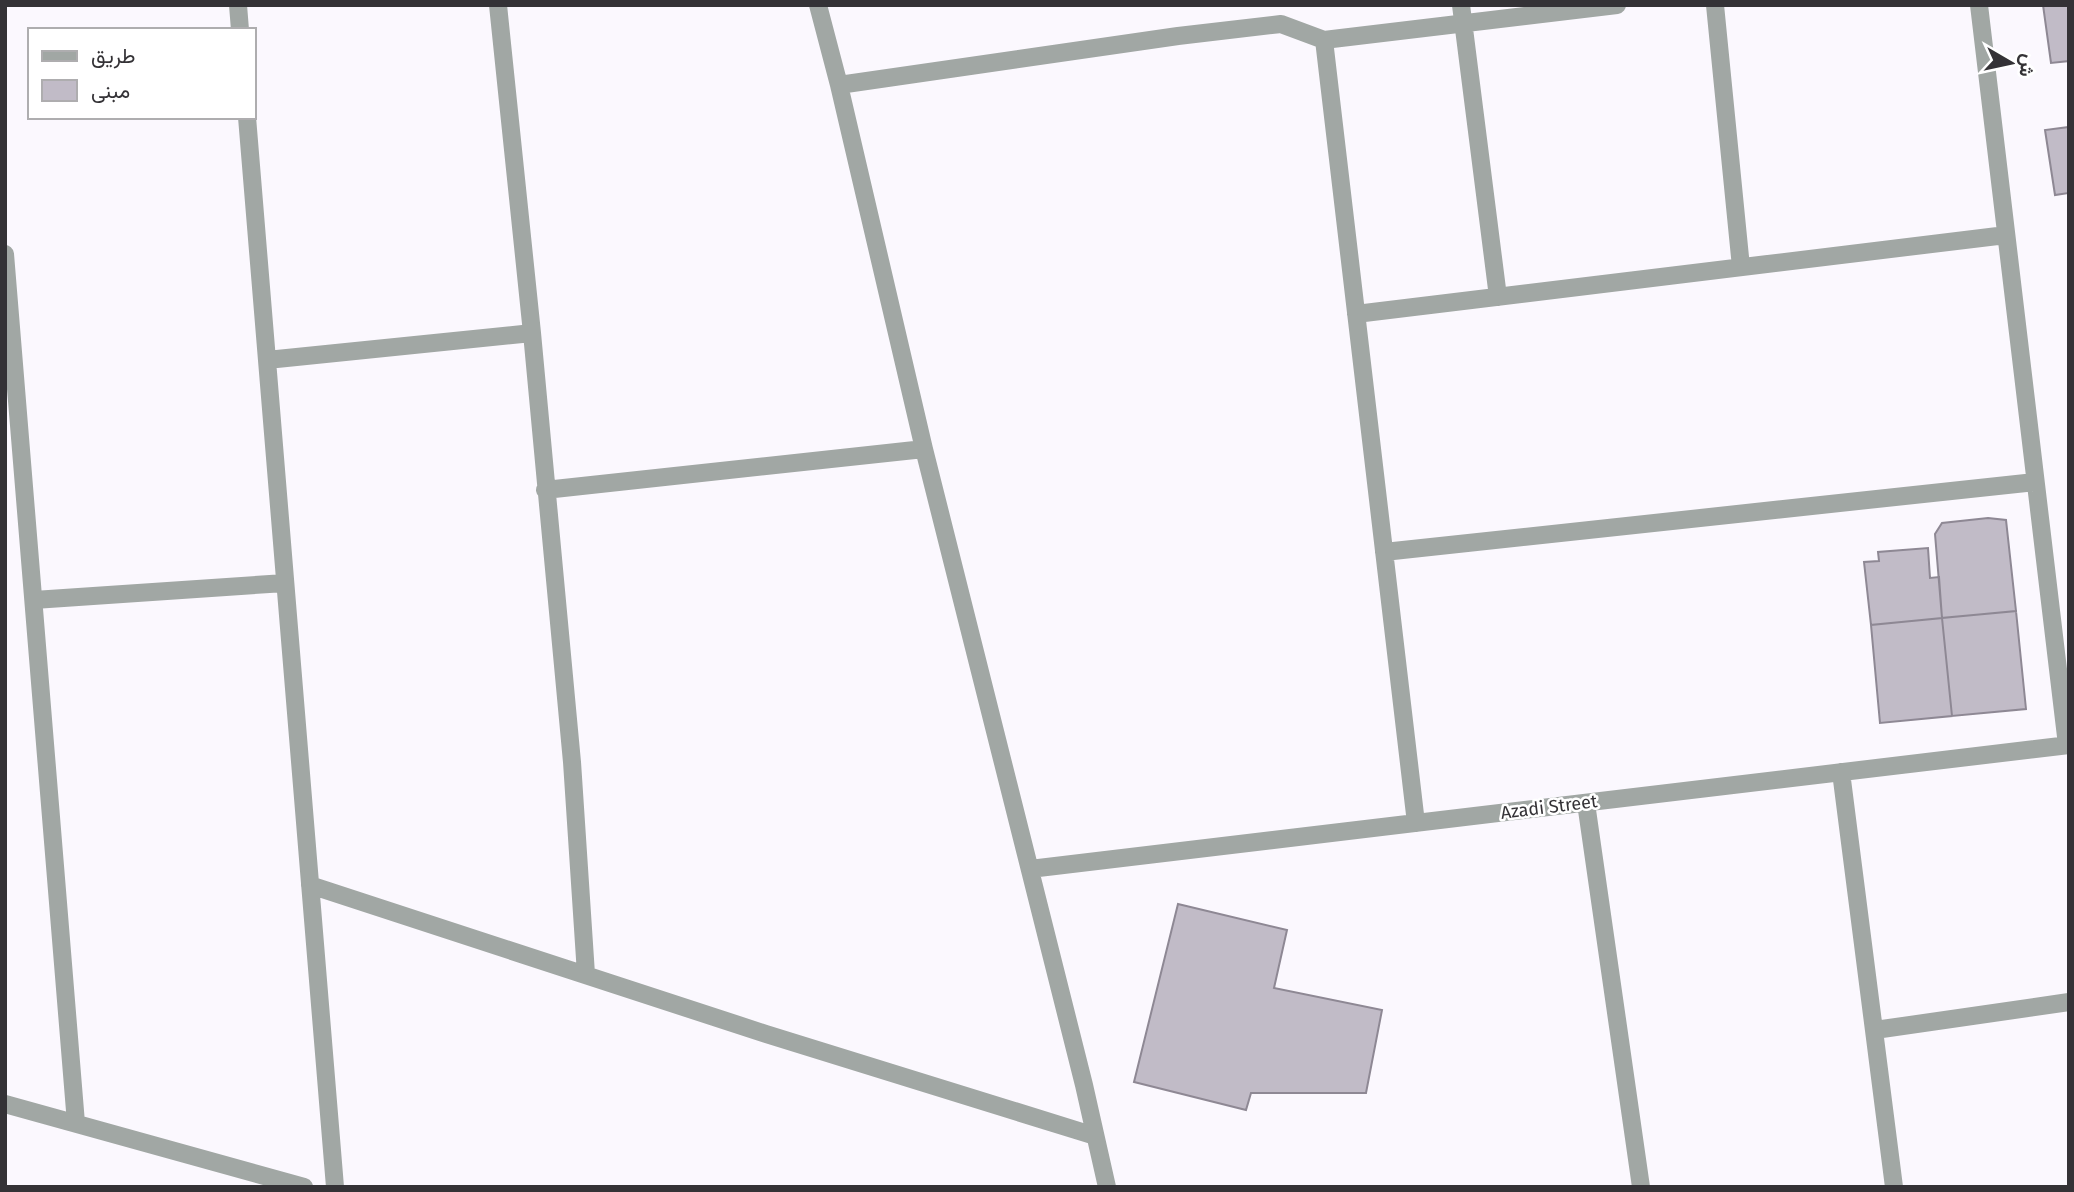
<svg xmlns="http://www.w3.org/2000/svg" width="2074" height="1192" font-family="'Fira Sans',Vazirmatn,sans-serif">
	<rect width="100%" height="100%" fill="#fbf8fe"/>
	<path fill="#c1bbc7" stroke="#8e8894" stroke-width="2" d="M2043 5H2069V61L2051 63Z
		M2069 127V193L2055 195 2045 130Z
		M1988 518 2006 520 2016 611 1942 618 1935 534 1942 523Z
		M1928 548 1930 578 1939 577 1942 618 1871 625 1864 562 1879 561 1878 552Z
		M2016 611 2026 709 1952 716 1942 618Z
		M1942 618 1952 716 1880 723 1871 625Z
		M1178 904 1287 930 1274 988 1382 1010 1366 1093H1251L1246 1110 1134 1082Z"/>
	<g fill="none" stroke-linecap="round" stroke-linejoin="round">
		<path stroke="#a1a7a4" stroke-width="18" d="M238 5 240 30
			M498 5 532 333 572 762 586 974
			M818 5 839 85 924 449 1084 1085 1107 1187
			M1461 5 1498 297
			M1715 5 1741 267
			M1979 5 2067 745
			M1324 40 1416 823
			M839 85 1178 36 1281 24 1324 40 1617 5
			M247 117 335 1187
			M5 254 76 1123
			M1356 314 2006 235
			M267 360 532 333
			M545 490 924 449
			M1384 552 2035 482
			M34 600 285 583
			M1841 772 1894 1187
			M1586 803 1641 1187
			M1030 869 2069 745
			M310 885 766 1034 1095 1136
			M1875 1030 2069 1002
			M5 1104 304 1187"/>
	</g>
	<g text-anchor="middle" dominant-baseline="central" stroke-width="5" stroke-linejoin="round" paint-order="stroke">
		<g font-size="18" fill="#343236" stroke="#fff">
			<text transform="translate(1549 807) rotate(-7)">Azadi Street</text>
		</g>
	</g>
	<rect width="2074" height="1192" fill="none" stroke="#343236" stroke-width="14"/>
	<rect x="28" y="28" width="228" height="91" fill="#ffffff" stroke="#aeadaf" stroke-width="2"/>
	<rect x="42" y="51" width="35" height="10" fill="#a1a7a4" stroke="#aeadaf" stroke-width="2"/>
	<text x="91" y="63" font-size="21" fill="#343236">طريق</text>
	<rect x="42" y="80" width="35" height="21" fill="#c1bbc7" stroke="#aeadaf" stroke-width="2"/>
	<text x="91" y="98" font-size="21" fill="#343236">مبنى</text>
	<g transform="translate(2011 63) rotate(99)" stroke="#ffffff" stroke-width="5" paint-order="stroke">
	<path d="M0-5L12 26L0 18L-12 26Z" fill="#343236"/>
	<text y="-10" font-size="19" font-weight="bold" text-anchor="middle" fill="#343236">ش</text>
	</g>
</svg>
